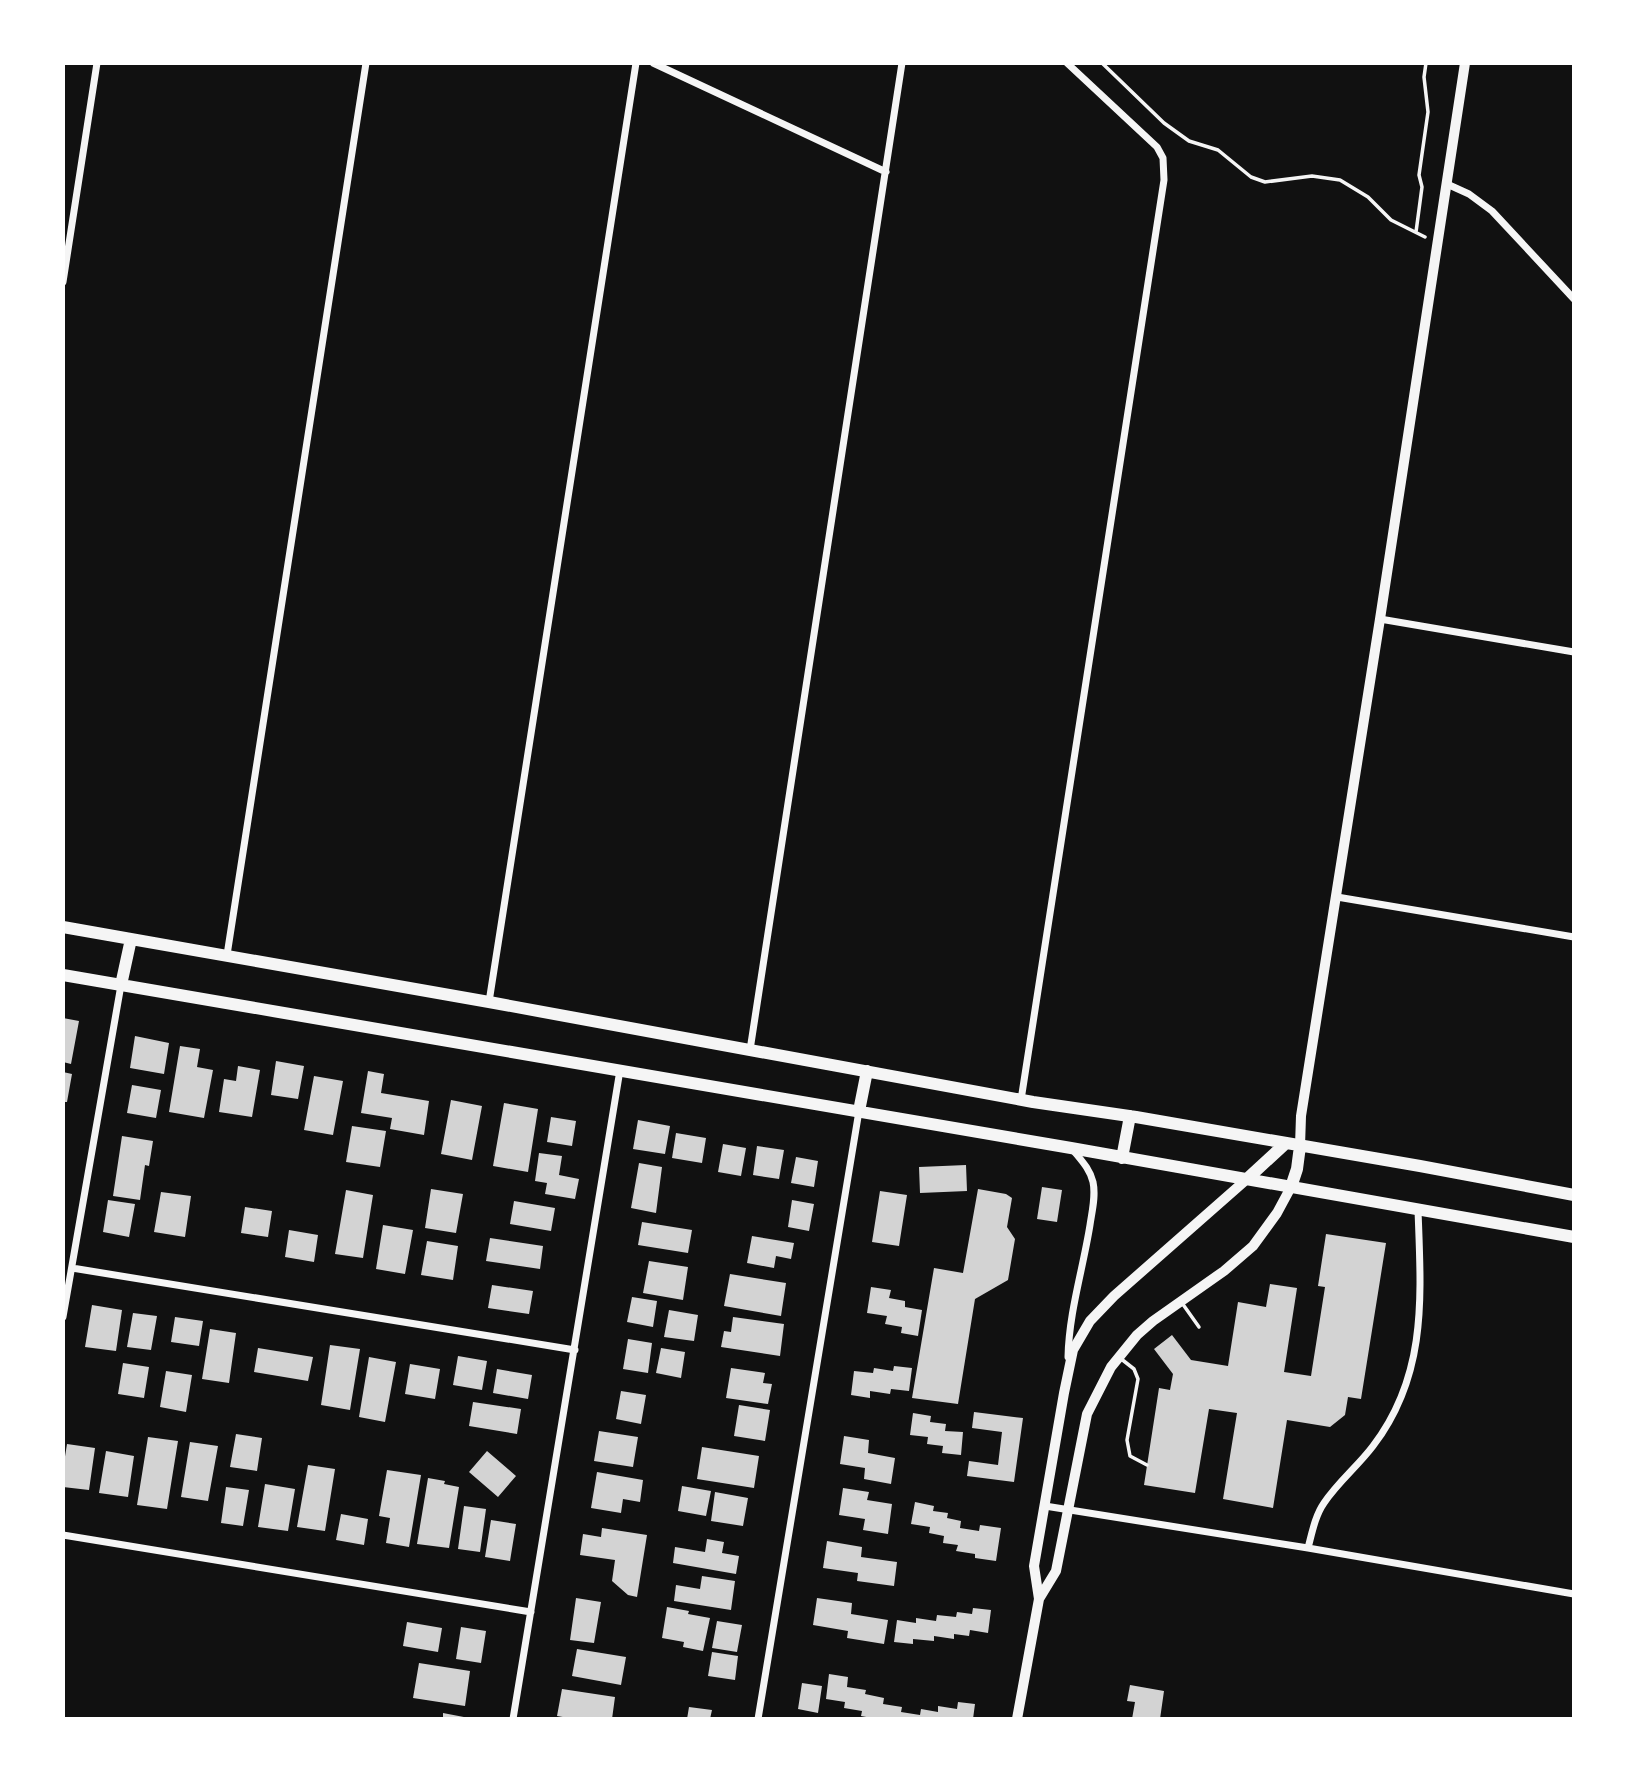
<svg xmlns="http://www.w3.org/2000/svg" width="1637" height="1782" font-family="Figtree,sans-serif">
	<rect width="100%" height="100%" fill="#111"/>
	<path fill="#d3d3d3" d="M63 1018 79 1021 71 1064 63 1062Z
		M135 1036 169 1043 164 1074 130 1068Z
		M180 1046 200 1049 197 1067 213 1070 204 1118 169 1112Z
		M276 1061 304 1066 298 1099 271 1095Z
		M238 1066 260 1070 252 1117 219 1112 224 1079 236 1081Z
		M368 1071 384 1074 381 1093 429 1101 424 1135 390 1129 392 1118 361 1113Z
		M63 1072 72 1074 67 1102H63Z
		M314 1076 343 1081 333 1135 304 1130Z
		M132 1085 161 1090 156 1118 127 1113Z
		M451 1100 482 1106 472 1160 441 1154Z
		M504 1103 538 1109 528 1172 493 1166Z
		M551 1117 576 1121 572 1146 547 1142Z
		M638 1120 670 1126 665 1154 633 1149Z
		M352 1126 386 1131 380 1167 346 1162Z
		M676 1133 706 1138 702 1163 672 1158Z
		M122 1136 153 1141 149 1166 145 1165 140 1200 113 1196Z
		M723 1144 746 1148 741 1176 718 1172Z
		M757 1146 784 1150 779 1179 753 1175Z
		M539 1153 562 1156 559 1175 579 1179 575 1199 545 1194 547 1183 535 1181Z
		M796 1157 818 1161 814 1187 791 1183Z
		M639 1163 662 1167 656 1213 631 1208Z
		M966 1165 967 1191 920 1193 919 1167Z
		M1042 1187 1062 1190 1057 1222 1037 1219Z
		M431 1189 463 1194 456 1233 425 1228Z
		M978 1189 1006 1194 1012 1198 1007 1227 1015 1239 1008 1280 975 1299 958 1404 912 1398 934 1268 963 1273Z
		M346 1190 373 1195 363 1258 335 1254Z
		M880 1191 907 1195 899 1246 872 1242Z
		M161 1192 191 1196 185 1237 154 1232Z
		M108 1200 135 1204 129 1237 103 1232Z
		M792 1200 814 1204 809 1231 788 1227Z
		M514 1201 555 1208 551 1231 510 1224Z
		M245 1207 272 1211 268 1237 241 1233Z
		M642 1222 692 1230 688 1253 638 1245Z
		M383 1225 413 1230 405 1274 376 1269Z
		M289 1230 318 1235 314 1262 285 1257Z
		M1326 1234 1386 1243 1361 1399 1348 1397 1345 1415 1330 1427 1287 1420 1273 1508 1223 1499 1237 1413 1209 1409 1195 1493 1144 1485 1159 1388 1170 1390 1173 1374 1154 1349 1172 1335 1191 1360 1228 1366 1238 1302 1266 1307 1270 1284 1297 1288 1284 1372 1311 1376 1325 1287 1318 1286Z
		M752 1236 794 1243 791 1259 776 1256 774 1268 747 1263Z
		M490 1238 543 1246 540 1269 486 1261Z
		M427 1241 458 1246 453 1280 421 1275Z
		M649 1261 688 1267 683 1300 643 1293Z
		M730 1274 786 1283 781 1316 724 1306Z
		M492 1285 533 1291 529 1314 488 1308Z
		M871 1287 891 1290 889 1298 905 1301V1307L922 1310 918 1336 901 1333 902 1327 885 1324 887 1316 867 1313Z
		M632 1297 657 1301 653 1327 627 1322Z
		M92 1305 122 1310 116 1351 85 1347Z
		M669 1310 698 1315 694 1341 664 1337Z
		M133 1313 157 1316 151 1350 127 1347Z
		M175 1317 203 1321 199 1346 171 1342Z
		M733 1317 784 1324 780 1356 721 1347 724 1331 731 1332Z
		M210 1329 236 1333 229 1383 202 1379Z
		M628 1339 652 1343 648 1373 623 1369Z
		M330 1345 360 1349 350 1410 321 1405Z
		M258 1348 313 1357 308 1381 254 1372Z
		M661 1348 685 1352 681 1378 656 1373Z
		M458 1356 487 1361 482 1390 453 1385Z
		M369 1357 396 1362 385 1422 359 1417Z
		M123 1363 149 1367 144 1398 118 1394Z
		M410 1364 440 1369 435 1399 405 1394Z
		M894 1366 912 1368 909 1391 891 1389 890 1394 870 1391V1398L851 1395 854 1371 873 1373 874 1368 893 1371Z
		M731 1368 765 1373 763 1383 772 1384 768 1404 726 1398Z
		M497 1369 532 1375 528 1399 493 1393Z
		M166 1371 192 1375 186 1412 160 1407Z
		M621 1391 646 1395 641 1424 616 1419Z
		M473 1402 521 1409 517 1434 469 1426Z
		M739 1405 770 1410 765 1441 734 1436Z
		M974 1412 1023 1418 1014 1482 967 1476 969 1461 998 1465 1002 1432 972 1428Z
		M913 1413 931 1416 930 1422 946 1424 945 1431 963 1432 961 1455 942 1453 943 1446 927 1444 928 1437 910 1435Z
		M599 1431 638 1437 633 1467 594 1461Z
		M236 1434 262 1438 257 1471 230 1467Z
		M844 1436 869 1440 868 1453 895 1458 891 1484 864 1479 865 1468 840 1464Z
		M148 1437 178 1441 167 1509 137 1505Z
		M190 1442 218 1446 208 1501 181 1497Z
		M67 1444 95 1448 89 1490 63 1487V1469Z
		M702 1447 759 1456 754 1488 697 1479Z
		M106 1451 134 1456 128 1497 99 1493Z
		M487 1451 516 1476 498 1497 469 1472Z
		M308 1465 335 1469 325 1531 297 1527Z
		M387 1470 421 1475 409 1547 386 1543 390 1518 379 1516Z
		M597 1472 643 1480 640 1502 623 1499 621 1513 591 1508Z
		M428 1478 445 1481 444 1484 459 1487 449 1548 417 1544Z
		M265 1484 295 1489 288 1531 258 1527Z
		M682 1486 711 1491 706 1516 678 1511Z
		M226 1487 249 1490 243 1526 221 1523Z
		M843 1488 869 1492 867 1500 892 1504 888 1534 863 1530 865 1519 839 1515Z
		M715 1492 748 1498 743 1526 711 1521Z
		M915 1502 934 1506 933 1511 948 1513 947 1518 961 1521 960 1528 979 1531 980 1525 1001 1528 996 1561 975 1558V1554L956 1551 958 1545 943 1543 944 1536 929 1533 930 1527 911 1524Z
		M464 1506 486 1509 480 1552 458 1549Z
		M341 1514 368 1519 364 1545 336 1540Z
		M491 1520 516 1524 510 1561 485 1557Z
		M602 1528 647 1535 637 1597 628 1595 612 1581 615 1560 580 1555 583 1534 601 1537Z
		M707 1539 724 1542 722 1553 739 1556 736 1574 673 1563 675 1547 705 1552Z
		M827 1541 862 1547 861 1557 897 1562 894 1586 857 1581 858 1573 823 1568Z
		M702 1576 735 1581 731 1610 674 1601 676 1585 700 1589Z
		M576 1598 601 1602 594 1643 570 1640Z
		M817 1598 852 1603 851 1614 888 1620 884 1644 847 1638 848 1631 813 1625Z
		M667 1607 689 1611 688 1614 710 1618 703 1651 683 1647 684 1642 662 1638Z
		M973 1608 991 1610 988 1633 970 1630 969 1636 954 1634V1639L934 1636V1641L913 1639V1644L894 1642 897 1620 916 1623V1618L936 1621 937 1615 956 1617 957 1612 972 1614Z
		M717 1621 742 1625 737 1652 712 1648Z
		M407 1622 442 1628 438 1652 403 1646Z
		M461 1627 486 1631 481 1663 456 1659Z
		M577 1649 626 1657 621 1685 572 1676Z
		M712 1652 738 1656 735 1680 708 1676Z
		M419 1663 470 1671 465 1706 413 1698Z
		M829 1674 848 1677 847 1687 866 1690 865 1694 884 1698 883 1704 902 1707 901 1712 920 1715 921 1709 938 1712V1706L957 1709 958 1702 975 1704 973 1719H877L861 1716 862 1711 844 1708 845 1702 826 1699Z
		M802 1683 822 1686 818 1713 798 1709Z
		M1130 1685 1164 1691 1160 1719H1132L1135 1702 1127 1701Z
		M562 1689 615 1697 612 1719H574L557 1716Z
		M689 1707 712 1710 710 1719H687Z
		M443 1713 469 1718V1719H443Z"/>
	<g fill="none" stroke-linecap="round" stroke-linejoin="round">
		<path stroke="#f5f5f5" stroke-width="3.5" d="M1102 63 1164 123 1189 141 1218 150 1251 177 1265 182 1312 176 1340 180 1368 197 1391 220 1425 237
			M1416 232 1422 187 1419 175 1428 112 1424 77 1426 63"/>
		<path stroke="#f5f5f5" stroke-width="3.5" d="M1182 1303 1199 1327
			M1120 1358 1134 1369 1138 1379 1127 1440 1130 1456 1147 1465"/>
		<path stroke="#f5f5f5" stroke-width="7" d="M653 63 886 172
			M1447 184 1469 194 1492 211 1574 299
			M63 282 97 63
			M1380 619 1574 652
			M1337 897 1574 937
			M227 955 366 63
			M489 1002 636 63
			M750 1050 902 63
			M1021 1100 1164 180 1163 158 1157 147 1067 63
			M72 1268 575 1350
			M63 1317 121 985
			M1068 1357C1069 1312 1083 1269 1090 1225 1092 1211 1096 1196 1093 1182 1090 1169 1081 1160 1073 1150
			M1045 1506 1308 1548 1574 1594
			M63 1535 531 1612
			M1308 1548C1312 1533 1315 1516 1324 1503 1338 1482 1358 1466 1373 1446 1428 1374 1421 1295 1418 1210
			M513 1719 620 1070
			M758 1719 859 1111"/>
		<path stroke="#f5f5f5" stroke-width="10" d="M1300 1146 1301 1116 1380 619 1465 63
			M1039 1599 1056 1571 1087 1414 1111 1367 1137 1335 1153 1321 1224 1271 1253 1246 1277 1213 1291 1187
			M1017 1719 1039 1599 1034 1566 1064 1393 1073 1350 1090 1321 1114 1296 1247 1179"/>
		<path stroke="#f5f5f5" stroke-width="12" d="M63 927 489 1002 1033 1102 1136 1117 1420 1166 1574 1195
			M63 975 1071 1148 1574 1237
			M121 985 131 939
			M859 1111 867 1071
			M1122 1158 1130 1116
			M1247 1179 1286 1143
			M1291 1187 1297 1169 1300 1146"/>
	</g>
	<rect width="1637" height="1782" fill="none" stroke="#ffffff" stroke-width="130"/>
</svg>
